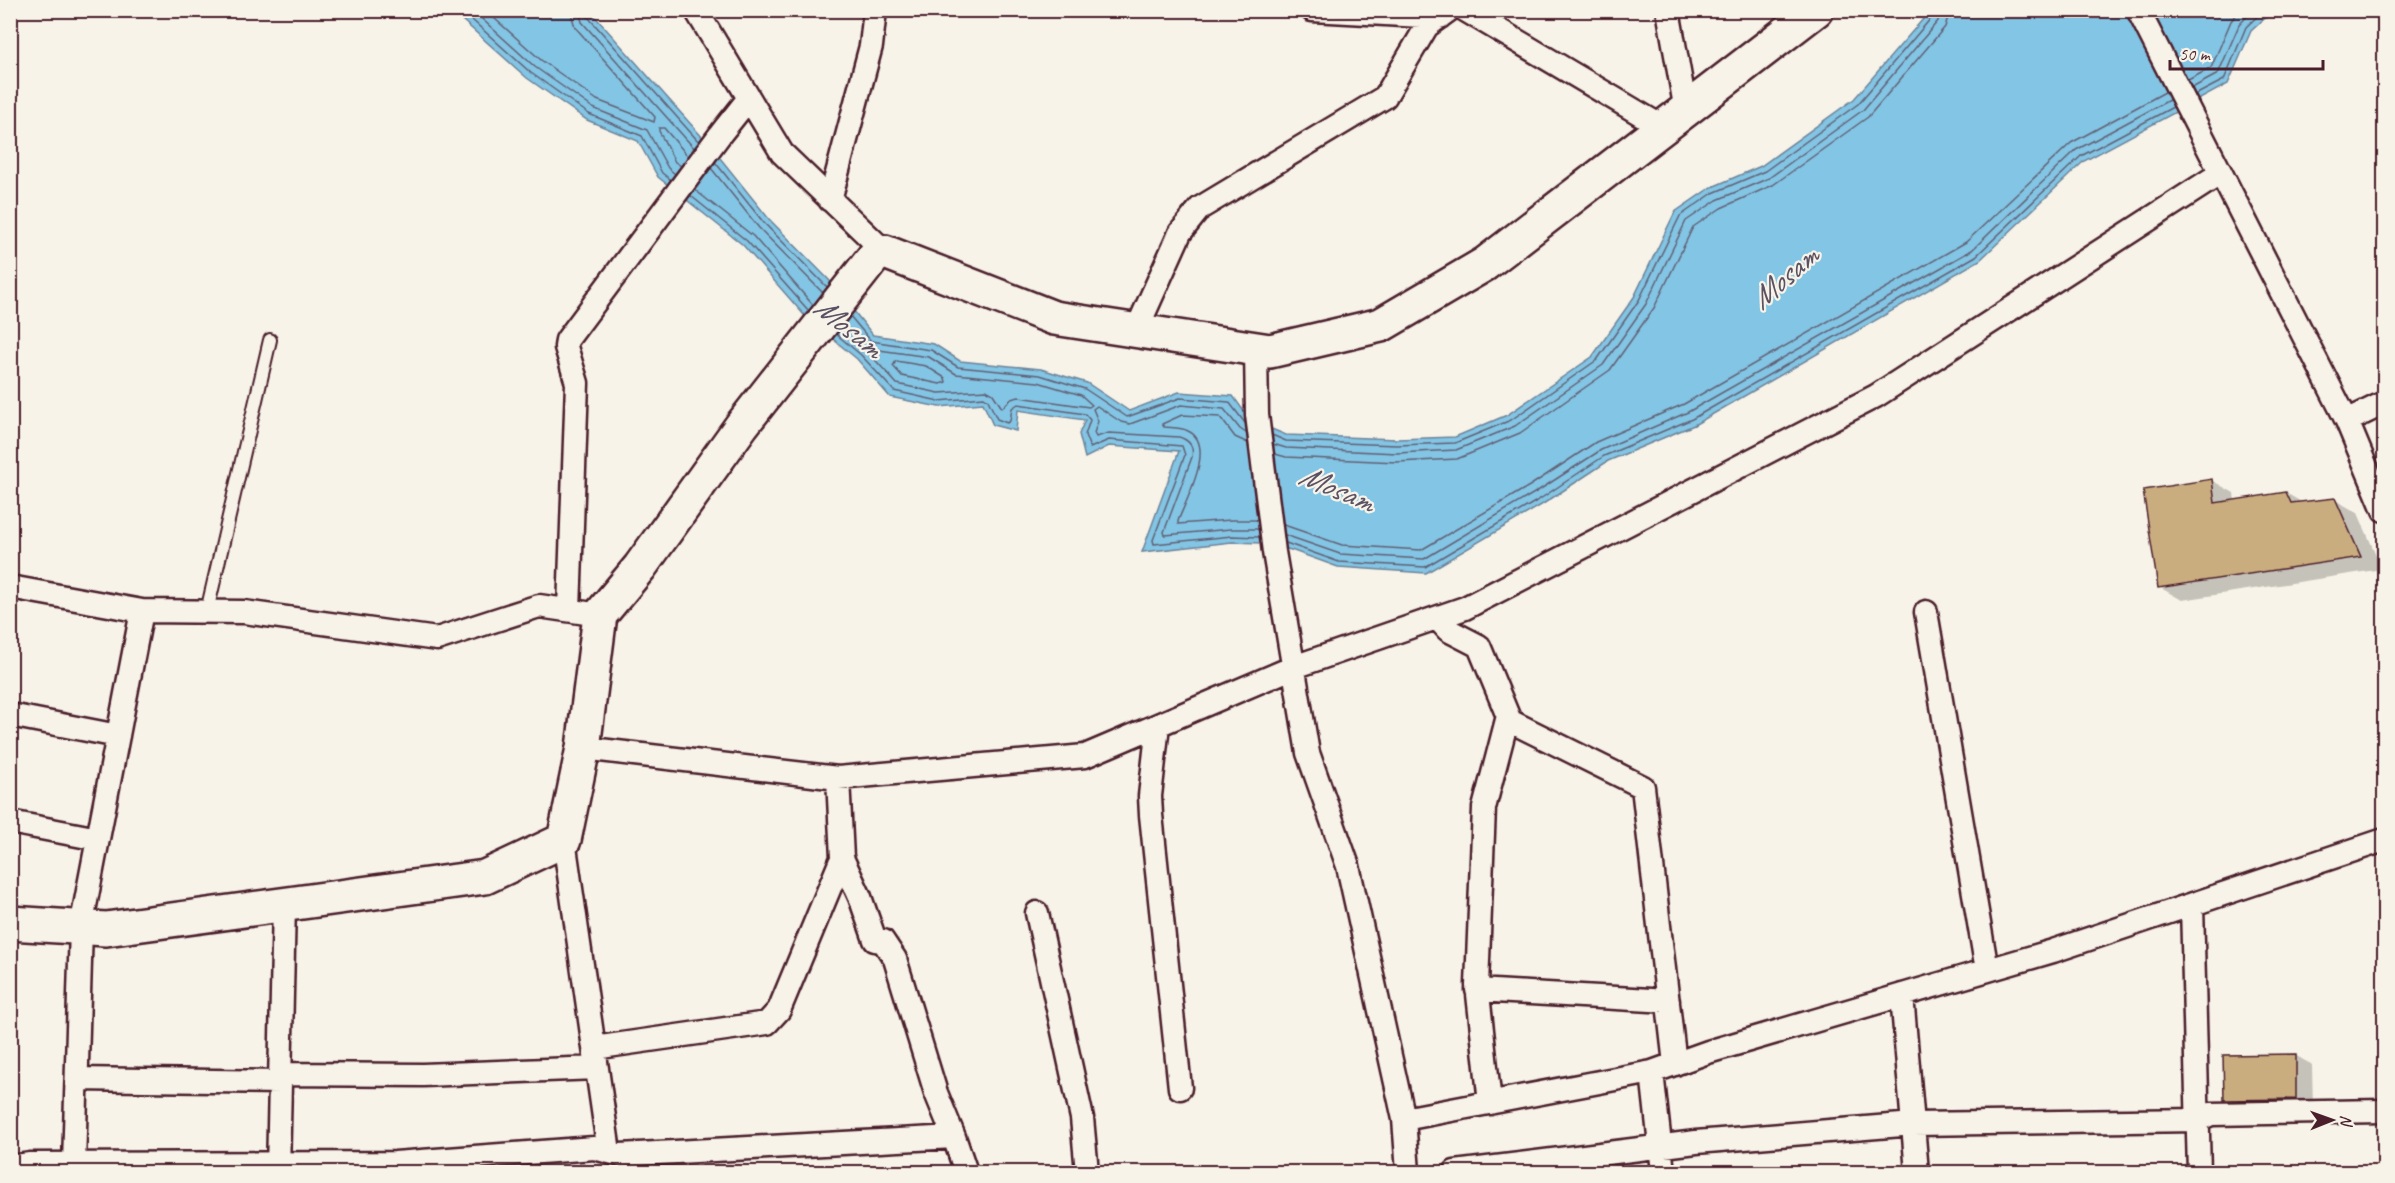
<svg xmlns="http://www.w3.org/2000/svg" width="2395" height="1183" font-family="Caveat,sans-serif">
	<rect width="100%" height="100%" fill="#f7f3e8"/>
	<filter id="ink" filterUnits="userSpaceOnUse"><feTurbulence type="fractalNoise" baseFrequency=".0167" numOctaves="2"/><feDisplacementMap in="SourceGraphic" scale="12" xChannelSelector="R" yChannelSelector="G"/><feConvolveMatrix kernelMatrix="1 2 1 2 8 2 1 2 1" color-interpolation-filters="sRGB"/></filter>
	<g filter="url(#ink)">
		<path fill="#83c5e4" stroke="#6c839a" stroke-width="1.5" d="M452 11H590L712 148 769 219 829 280 873 335 934 344 960 361 1041 369 1087 383 1129 411 1179 392 1233 396 1250 420 1286 435 1397 439 1455 437 1507 415 1592 357 1634 297 1675 212 1710 188 1761 166 1854 99 1930 11H2273L2251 31 2228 84 2084 161 1980 260 1694 425 1608 461 1543 504 1426 573 1338 567 1291 550 1261 543 1232 542 1142 552 1179 451 1109 446 1085 458 1079 434 1085 420 1018 410 1016 431 993 425 983 403 939 407 890 397 857 359 804 315 743 245 658 177 638 141 587 120 527 78Z"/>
		<path fill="#0003" d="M2211 480 2234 493 2235 501 2286 493 2303 503 2335 500 2358 513 2382 569 2182 600 2159 587Z
			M2295 1055 2312 1065 2313 1108 2242 1109 2225 1099Z"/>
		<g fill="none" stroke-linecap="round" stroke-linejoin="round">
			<path stroke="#616175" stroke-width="1.5" d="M461 10 531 73 589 114 642 136 662 173 671 180
				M472 10 535 67 593 108 647 130 668 168 675 174
				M485 10 541 60 597 100 654 122 655 117 575 27 570 10
				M579 10 582 22 694 148
				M586 10 588 17 699 142
				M2188 80 2211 68 2231 21 2240 10
				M2192 88 2218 74 2239 25 2253 10
				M2195 95 2224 80 2246 27 2264 10
				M715 162 764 223 827 287
				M681 166 675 162 659 131V128H664L688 156
				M711 168 759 228 823 293
				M695 190 753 236 813 305
				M691 196 747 241 809 311
				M850 316 871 341 931 350 958 367 1040 375 1085 389 1127 417 1180 398 1229 402 1245 423
				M836 334 861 355 894 391 939 401 984 397 988 400 997 419 1007 423 1010 421 1012 408 1018 404 1085 414 1090 420 1085 435 1090 448 1109 440 1182 446 1185 455 1153 540 1154 544 1232 536 1259 537
				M872 349 929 357 956 374 1038 382 1081 395 1092 405 1089 407 1019 397 1011 399 1002 408 993 394 986 390 939 393 897 384 869 353V350Z
				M896 361 926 366 945 378 946 382 940 384 902 376 893 366Z
				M1246 433 1240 429 1224 409 1181 405 1130 424 1121 422 1097 406 1093 409 1098 421 1094 433 1096 437 1109 433 1179 437C1189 440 1194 447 1192 457L1164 532 1165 535 1231 529H1258
				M1272 435 1286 441 1397 445 1455 443 1511 420 1597 360 1639 300 1680 216 1713 193 1765 171 1858 104 1932 17 1934 10
				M1248 443 1235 437 1220 417 1182 415 1162 424 1164 427C1172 428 1181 427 1188 431 1217 444 1186 500 1178 521V524L1231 520H1257
				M1273 444 1286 448 1397 453 1456 450 1515 426 1603 365 1646 304 1686 221 1717 200 1769 178 1863 110 1938 21 1941 10
				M1275 454 1286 457 1397 462 1457 459 1520 433 1610 370 1654 308 1693 227 1721 208 1773 185 1868 117 1945 27 1950 10
				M1284 525 1342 545 1421 550 1531 485 1596 442 1684 404 1966 242 2071 143 2165 92
				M1285 535 1340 554 1424 559 1536 492 1601 450 1688 412 1972 250 2076 150 2169 100
				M1286 543 1339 562 1425 567 1540 499 1604 456 1692 419 1976 256 2081 156 2173 107"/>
		</g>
		<path fill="#caad7f" stroke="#4a1f2b" stroke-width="1.5" d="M2212 479 2215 503 2286 492 2291 503 2335 498 2361 557 2158 588 2143 490Z
			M2296 1054V1099L2224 1100 2223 1055Z"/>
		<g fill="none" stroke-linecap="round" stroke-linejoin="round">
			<defs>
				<path id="lane" d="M207 611 270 340"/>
				<path id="street" d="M696 10 782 153 885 252
					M1312 10 1440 17
					M1465 10 1664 128
					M1668 10 1686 111
					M2138 10 2347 421 2384 403
					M830 200 871 46 875 10
					M1136 331 1180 233 1200 208 1385 97 1427 26 1449 10
					M1256 349 1257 415 1274 552 1308 753 1348 866 1404 1119 1408 1172
					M2347 421 2384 510
					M10 587 142 611
					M569 610 577 383 566 347 567 340 722 132 749 98
					M1926 612 1987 970
					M1437 618 1448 630 1479 646 1510 721 1643 787 1675 1064
					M10 715 118 736
					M1158 725 1150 796 1151 815 1180 1088
					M583 748 838 778 1085 756 1294 667 1465 608 1876 396 2221 173
					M838 778 842 858 860 897 875 940 883 941 895 959 936 1093 954 1137 966 1172
					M10 822 98 839
					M564 840 609 1152
					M2192 905 2199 1172
					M1037 913 1082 1118 1087 1172
					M1477 990 1668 1001
					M1902 995 1917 1172
					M594 1048 767 1023 779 1010 842 858
					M1652 1072 1663 1172
					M280 1074 423 1075 597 1068
					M77 1079 280 1082
					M1490 1103 1477 985 1484 808 1508 716
					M1404 1119 1652 1072 1708 1052 2053 951 2384 840
					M74 1165 81 927 142 611 244 612 437 639 539 606 600 615
					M10 1167 30 1164 395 1163 594 1148 620 1155 954 1137
					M278 1172 284 904
					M1455 1172 1696 1142 1914 1124 2198 1120 2211 1114 2384 1111"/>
				<path id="secondary" d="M10 923 106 929 485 877 564 840 583 748 600 615 640 567 742 425 877 253 885 252 1054 318 1270 351 1381 325 1485 264 1816 10"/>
			</defs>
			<use href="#lane" stroke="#4a1f2b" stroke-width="16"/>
			<use href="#street" stroke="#4a1f2b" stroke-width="27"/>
			<use href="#secondary" stroke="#4a1f2b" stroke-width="38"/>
			<use href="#lane" stroke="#f7f3e8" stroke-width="12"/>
			<use href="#street" stroke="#f7f3e8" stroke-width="22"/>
			<use href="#secondary" stroke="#f7f3e8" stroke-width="33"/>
		</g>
	</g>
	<g text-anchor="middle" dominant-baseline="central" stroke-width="4.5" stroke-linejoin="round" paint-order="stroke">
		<g font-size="32" font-style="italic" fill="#5b5162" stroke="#f7f3e8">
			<text transform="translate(1784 277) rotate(-41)">Mosam</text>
			<text transform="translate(849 327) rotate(39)">Mosam</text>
			<text transform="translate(1337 488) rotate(23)">Mosam</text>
		</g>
	</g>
	<rect width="2395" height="1183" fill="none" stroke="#f7f3e8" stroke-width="36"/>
	<rect x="18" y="18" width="2359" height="1147" fill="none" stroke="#4a1f2b" stroke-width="2" filter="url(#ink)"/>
	<g transform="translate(2332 1120) rotate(89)" stroke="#f7f3e8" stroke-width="4.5" paint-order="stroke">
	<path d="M0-4.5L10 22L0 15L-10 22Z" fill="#4a1f2b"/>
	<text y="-9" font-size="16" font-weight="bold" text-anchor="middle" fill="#4a1f2b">N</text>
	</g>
	<path d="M2170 60v9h153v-9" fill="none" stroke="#4a1f2b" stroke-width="3"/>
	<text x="2179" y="60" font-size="18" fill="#4a1f2b" stroke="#f7f3e8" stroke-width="4.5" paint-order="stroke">50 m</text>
</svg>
